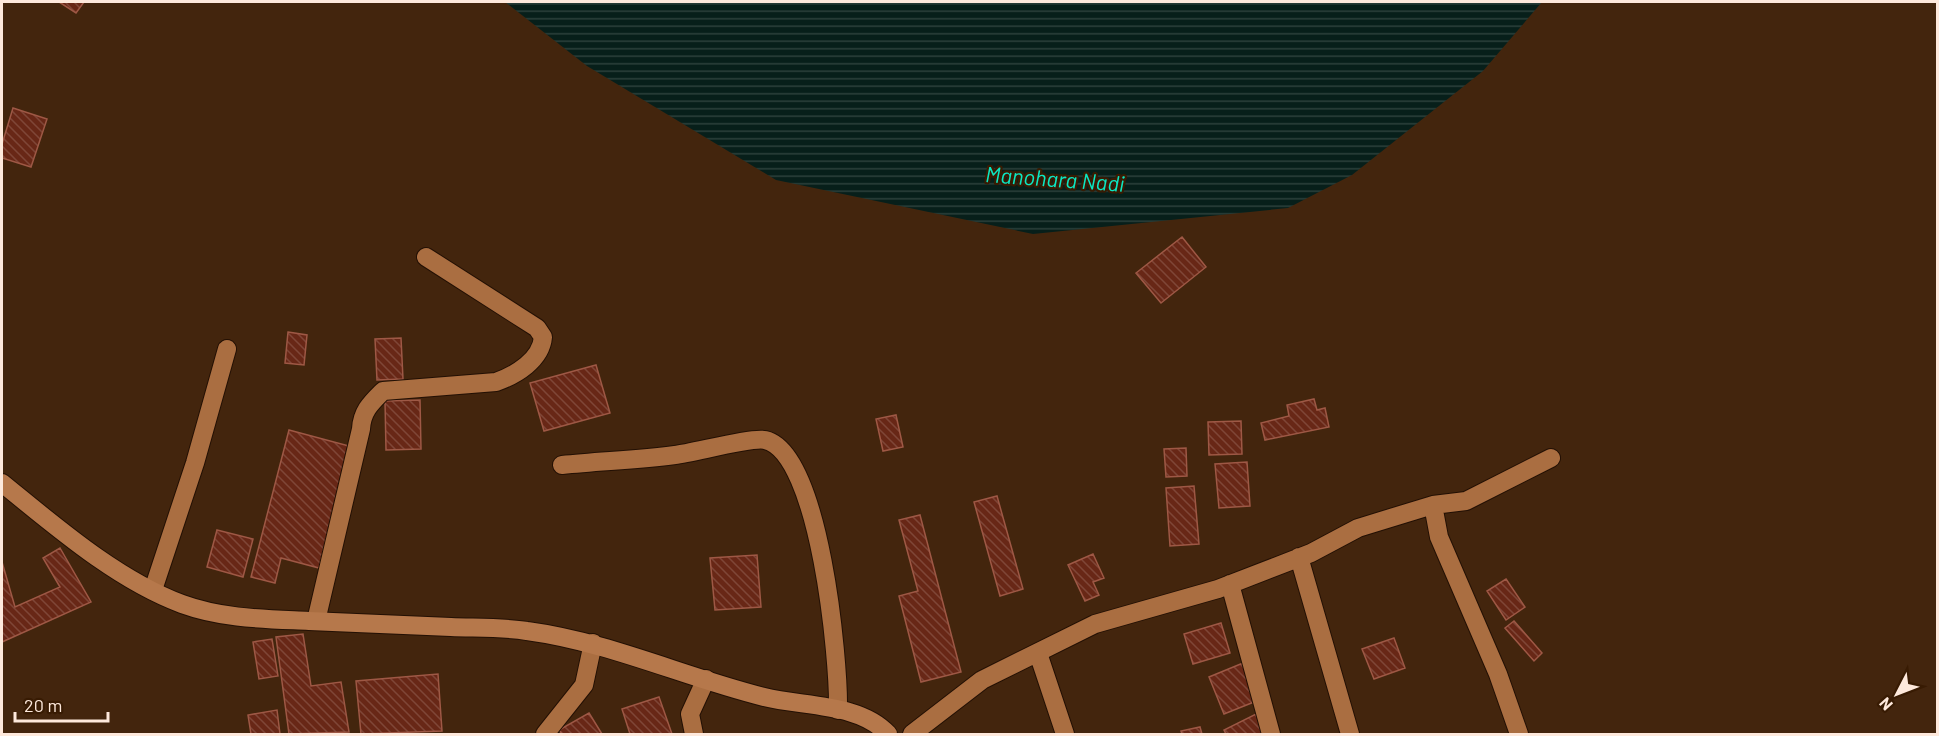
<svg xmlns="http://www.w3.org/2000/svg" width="1939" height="736" font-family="Barlow,sans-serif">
	<defs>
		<pattern id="water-rules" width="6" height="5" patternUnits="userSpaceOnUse" patternTransform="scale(1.5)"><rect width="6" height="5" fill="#071f1a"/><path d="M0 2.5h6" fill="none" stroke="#2c403b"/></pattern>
		<pattern id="building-back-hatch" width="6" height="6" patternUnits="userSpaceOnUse" patternTransform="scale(1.5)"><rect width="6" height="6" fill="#682716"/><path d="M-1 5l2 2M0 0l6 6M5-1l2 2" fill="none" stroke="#7f4637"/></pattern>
	</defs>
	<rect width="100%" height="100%" fill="#43250d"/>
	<path fill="url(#water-rules)" d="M505 2H1542L1483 71 1352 175 1288 208 1033 234 776 180 587 66Z"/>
	<path fill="url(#building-back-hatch)" stroke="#9e5845" stroke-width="1.5" d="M59 2H84L76 13Z
		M13 108 47 119 31 167 2 158V144Z
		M1182 237 1206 267 1161 303 1136 273Z
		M288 332 307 335 304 365 285 363Z
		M401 338 403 379 377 380 375 339Z
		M596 365 610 413 544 431 530 383Z
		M1314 399 1317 410 1325 408 1329 427 1265 440 1261 423 1289 416 1287 405Z
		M420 400 421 449 386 450 385 401Z
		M896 415 903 447 883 451 876 419Z
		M1241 421 1242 454 1209 455 1208 422Z
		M289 430 349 446 319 568 281 558 275 583 251 577Z
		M1186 448 1187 476 1166 477 1164 449Z
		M1247 462 1250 506 1219 508 1215 464Z
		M1194 486 1199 544 1170 546 1166 488Z
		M997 496 1023 589 1000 596 974 502Z
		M920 515 961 672 921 682 899 596 918 591 899 520Z
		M217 530 253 539 243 577 207 567Z
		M60 548 91 602 2 642V562L15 607 60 587 43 558Z
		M1093 554 1104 578 1093 582 1099 595 1085 601 1068 565Z
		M757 555 761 607 715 610 710 558Z
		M1506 579 1525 607 1506 620 1487 591Z
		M1514 621 1542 653 1534 661 1505 628Z
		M1221 623 1230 653 1193 664 1184 634Z
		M303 634 311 686 341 682 349 732 289 734 276 637Z
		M1394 638 1405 668 1374 679 1362 649Z
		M272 639 278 676 259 679 253 642Z
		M1243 663 1259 700 1224 714 1209 677Z
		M438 674 442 731 361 734 356 681Z
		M659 697 672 734H630L622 709Z
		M277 710 280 734H251L248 715Z
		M1260 712 1266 734H1226L1224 730Z
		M589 713 602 734H562L559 730Z
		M1200 727 1202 734H1182L1181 731Z"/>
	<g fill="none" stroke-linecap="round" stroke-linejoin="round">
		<defs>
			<path id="lane" d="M562 465C600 461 638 460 675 455 693 453 752 437 765 440 820 452 839 660 838 710
				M153 590 195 463 227 349
				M316 621 361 429C362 411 371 403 383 391L496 382C516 375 541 360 543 337L537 328 426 257
				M694 734 690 714 706 679"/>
			<path id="street" d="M1433 505 1439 537 1498 674 1519 734
				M1299 557 1350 734
				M1230 584 1271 734
				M1038 653 1065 734
				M545 734 584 685 593 643
				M912 734 982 680 1095 624 1218 589 1311 553 1358 528 1433 505 1466 501 1551 458"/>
			<path id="secondary" d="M2 483C55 526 117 580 182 604 223 619 266 619 309 621 356 623 403 625 451 627 476 628 502 627 527 631 609 642 684 677 764 697 804 707 859 703 888 734"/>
		</defs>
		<use href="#lane" stroke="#231004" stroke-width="20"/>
		<use href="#street" stroke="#231004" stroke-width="20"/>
		<use href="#secondary" stroke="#231004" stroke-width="20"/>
		<use href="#lane" stroke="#aa6e41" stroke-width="18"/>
		<use href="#street" stroke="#aa6e41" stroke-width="18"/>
		<use href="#secondary" stroke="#b6784b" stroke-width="18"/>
	</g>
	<g text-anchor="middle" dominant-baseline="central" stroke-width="4.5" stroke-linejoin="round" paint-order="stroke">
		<g font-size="22" font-style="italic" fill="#0be8c4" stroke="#381b03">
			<text transform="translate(1055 178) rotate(4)">Manohara Nadi</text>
		</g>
	</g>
	<rect width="1939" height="736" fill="none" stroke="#fee9dc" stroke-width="6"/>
	<g transform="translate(1897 694) rotate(228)" stroke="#381b03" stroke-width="4.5" paint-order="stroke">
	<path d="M0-4.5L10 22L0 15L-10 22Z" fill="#fee9dc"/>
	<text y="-9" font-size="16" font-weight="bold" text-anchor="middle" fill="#fee9dc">N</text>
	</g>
	<path d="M15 712v9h93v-9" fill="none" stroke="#fee9dc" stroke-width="3"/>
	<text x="24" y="712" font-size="18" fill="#fee9dc" stroke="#381b03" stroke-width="4.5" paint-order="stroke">20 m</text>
</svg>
